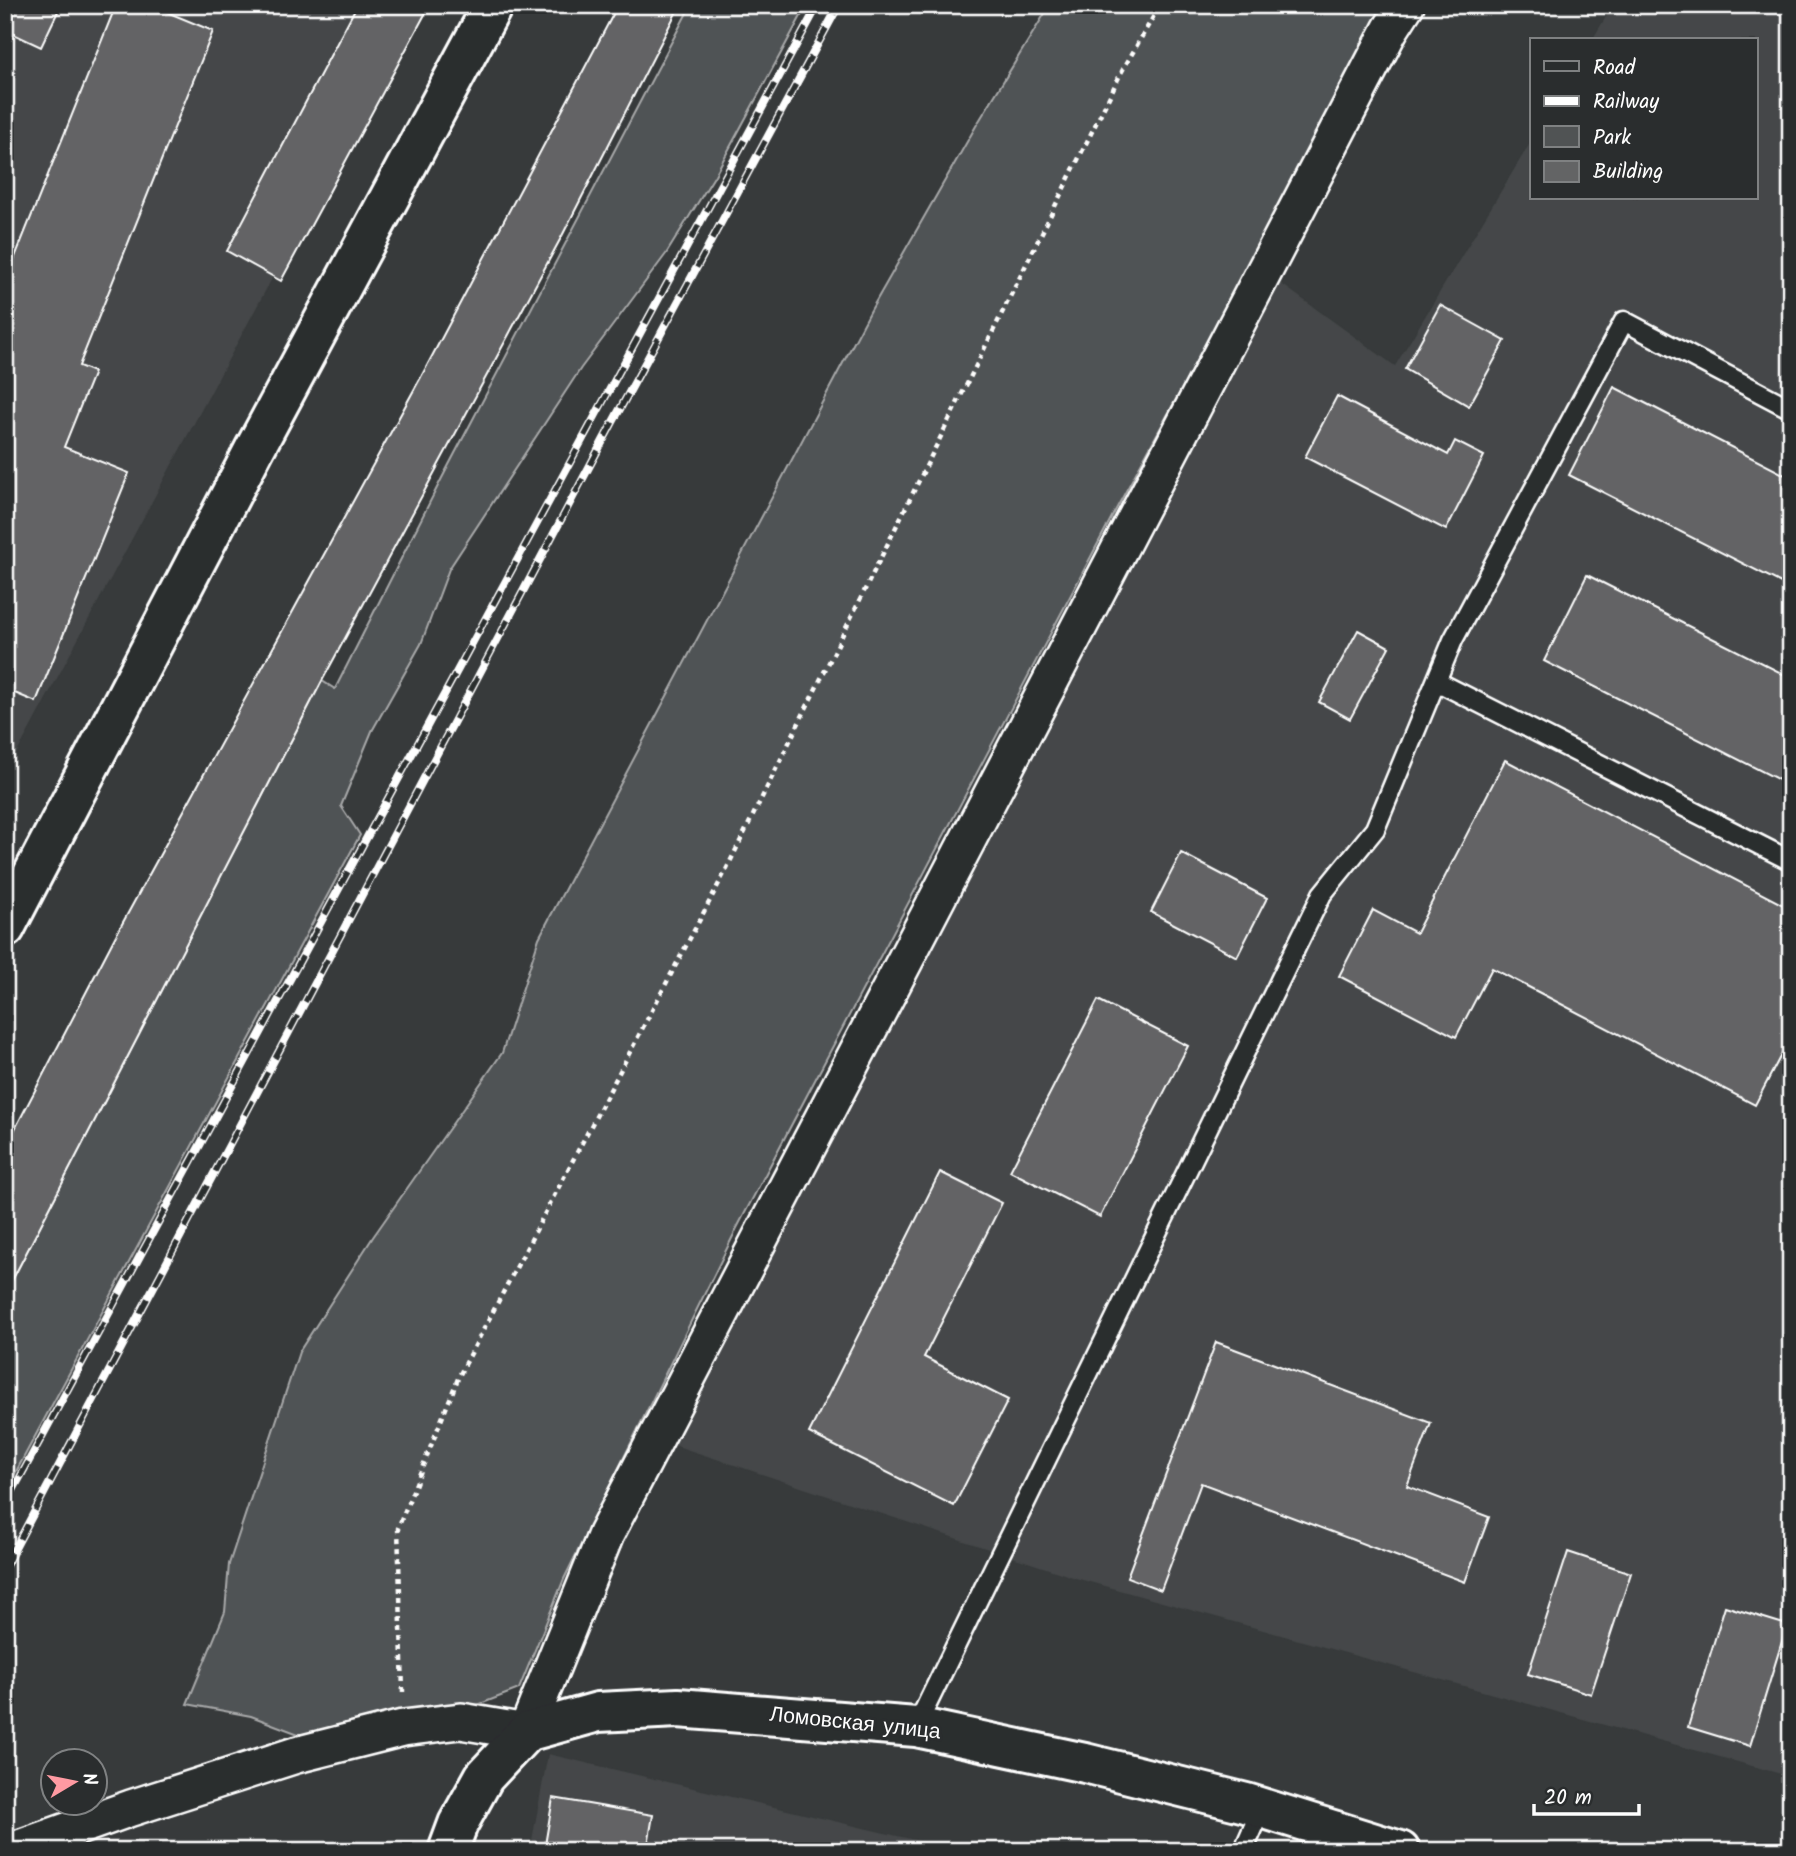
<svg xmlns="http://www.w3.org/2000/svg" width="1796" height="1856" font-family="Kalam,sans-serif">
	<rect width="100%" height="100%" fill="#373a3b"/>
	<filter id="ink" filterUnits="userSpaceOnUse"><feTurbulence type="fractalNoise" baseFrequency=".0143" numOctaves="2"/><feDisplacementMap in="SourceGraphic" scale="14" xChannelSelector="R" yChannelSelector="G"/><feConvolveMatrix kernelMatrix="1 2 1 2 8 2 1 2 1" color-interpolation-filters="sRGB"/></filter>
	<g filter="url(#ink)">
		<path fill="#444748" d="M5 5H419L5 775Z
			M1613 5H1791V1741L1781 1774 1079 1579 668 1443 1276 280 1395 366 1532 140V198H1756V40H1592Z
			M548 1754 906 1838 966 1851H530Z"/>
		<path fill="#505354" stroke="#a8a9aa" stroke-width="2" d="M691 5H807L715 175 666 254 581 368 449 569 421 644 372 731 341 806 360 835 5 1492V1294L322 681 335 689 442 478Z
			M1050 5H1391L1114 513 737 1228 564 1579 519 1689 462 1711 309 1738 251 1716 187 1704 225 1612 229 1564 299 1352 373 1237 502 1053 539 938 871 310 976 126Z"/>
		<path fill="#636465" stroke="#fff" stroke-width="2" d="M5 5H61L41 47 5 30Z
			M116 5H150L213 31 79 366 94 372 64 447 129 473 36 702 5 689V282Z
			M357 5H430L281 281 227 251Z
			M618 5H680L562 236 322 681 5 1294V1148L116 935 421 377Z
			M1440 305 1505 341 1469 406 1405 369Z
			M1614 387 1791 478V588L1569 475Z
			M1337 396 1448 455 1455 441 1484 456 1446 530 1305 457Z
			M1587 575 1791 678V786L1544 661Z
			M1358 630 1389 647 1350 719 1319 702Z
			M1505 760 1791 909V1036L1755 1105 1492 968 1456 1037 1339 976 1373 910 1416 933Z
			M1181 853 1267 898 1237 957 1151 912Z
			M1098 1000 1188 1046 1100 1217 1010 1171Z
			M940 1172 1002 1203 924 1357 1008 1400 954 1506 809 1433Z
			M1216 1342 1431 1423 1407 1486 1489 1517 1465 1582 1201 1483 1161 1590 1127 1577Z
			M1568 1552 1631 1573 1591 1694 1528 1674Z
			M1725 1606 1787 1625 1750 1746 1688 1727Z
			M553 1798 653 1815 647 1851H544Z"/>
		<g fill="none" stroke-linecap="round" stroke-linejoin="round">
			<defs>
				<path id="lane" d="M1436 681 1791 861
					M916 1727 1322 894 1375 829 1453 640 1624 321 1791 409
					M1243 1851 1262 1808"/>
				<path id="street" d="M11 1851 131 1808 296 1755 403 1728 461 1721 526 1732 606 1534 1390 30 1406 5"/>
				<path id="secondary" d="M5 928 254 450 493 5"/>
				<path id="primary" d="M448 1851 458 1824 484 1777 526 1732 598 1712 678 1708 916 1727 1085 1763 1246 1803 1400 1851"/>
			</defs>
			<use href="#lane" stroke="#fff" stroke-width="23"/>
			<use href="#street" stroke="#fff" stroke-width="40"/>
			<use href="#secondary" stroke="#fff" stroke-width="44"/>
			<use href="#primary" stroke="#fff" stroke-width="44"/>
			<path stroke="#fff" stroke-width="4.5" stroke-dasharray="5 5" stroke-linecap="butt" d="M403 1692 398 1528 459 1376 725 872 1121 73 1160 5"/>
			<use href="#lane" stroke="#2a2d2e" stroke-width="18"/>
			<use href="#street" stroke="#2a2d2e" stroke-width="35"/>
			<use href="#secondary" stroke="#2a2d2e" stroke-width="38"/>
			<use href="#primary" stroke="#2a2d2e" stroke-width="38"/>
			<defs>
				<path id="rail" d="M5 1505 818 5
					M5 1567 613 422 839 5"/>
			</defs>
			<use href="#rail" stroke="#fff" stroke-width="8"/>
			<use href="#rail" stroke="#2a2d2e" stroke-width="5" stroke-dasharray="16" stroke-linecap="butt"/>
		</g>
	</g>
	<g text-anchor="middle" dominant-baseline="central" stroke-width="6" stroke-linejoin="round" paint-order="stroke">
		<g font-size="21" fill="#fff" stroke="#2a2d2e">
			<text transform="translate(855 1724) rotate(6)">Ломовская улица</text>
		</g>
	</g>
	<rect width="1796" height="1856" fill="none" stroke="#2a2d2e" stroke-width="28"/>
	<rect x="14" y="14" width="1768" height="1828" fill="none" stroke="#fff" stroke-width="2.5" filter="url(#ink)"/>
	<rect x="1530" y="38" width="228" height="161" fill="#2a2d2e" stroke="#7f8182" stroke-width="2"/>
	<rect x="1544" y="61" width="35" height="10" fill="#2a2d2e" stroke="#7f8182" stroke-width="2"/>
	<text x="1593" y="74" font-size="21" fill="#ffffff">Road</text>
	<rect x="1544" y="96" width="35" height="10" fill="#ffffff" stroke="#7f8182" stroke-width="2"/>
	<text x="1593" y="108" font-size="21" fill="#ffffff">Railway</text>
	<rect x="1544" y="126" width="35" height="21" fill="#505354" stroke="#7f8182" stroke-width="2"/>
	<text x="1593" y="144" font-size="21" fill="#ffffff">Park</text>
	<rect x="1544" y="161" width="35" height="21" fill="#636465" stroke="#7f8182" stroke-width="2"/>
	<text x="1593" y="178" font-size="21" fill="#ffffff">Building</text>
	<g transform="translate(74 1782) rotate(80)"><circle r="33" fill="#2a2d2e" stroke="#7f8182" stroke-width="2"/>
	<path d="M0-5L12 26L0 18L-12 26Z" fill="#ff9aa2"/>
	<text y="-10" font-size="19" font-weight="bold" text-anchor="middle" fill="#ffffff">N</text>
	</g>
	<path d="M1534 1804v10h105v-10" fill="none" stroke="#ffffff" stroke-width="3.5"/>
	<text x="1544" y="1804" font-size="21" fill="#ffffff" stroke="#2a2d2e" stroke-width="5" paint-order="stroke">20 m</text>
</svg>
